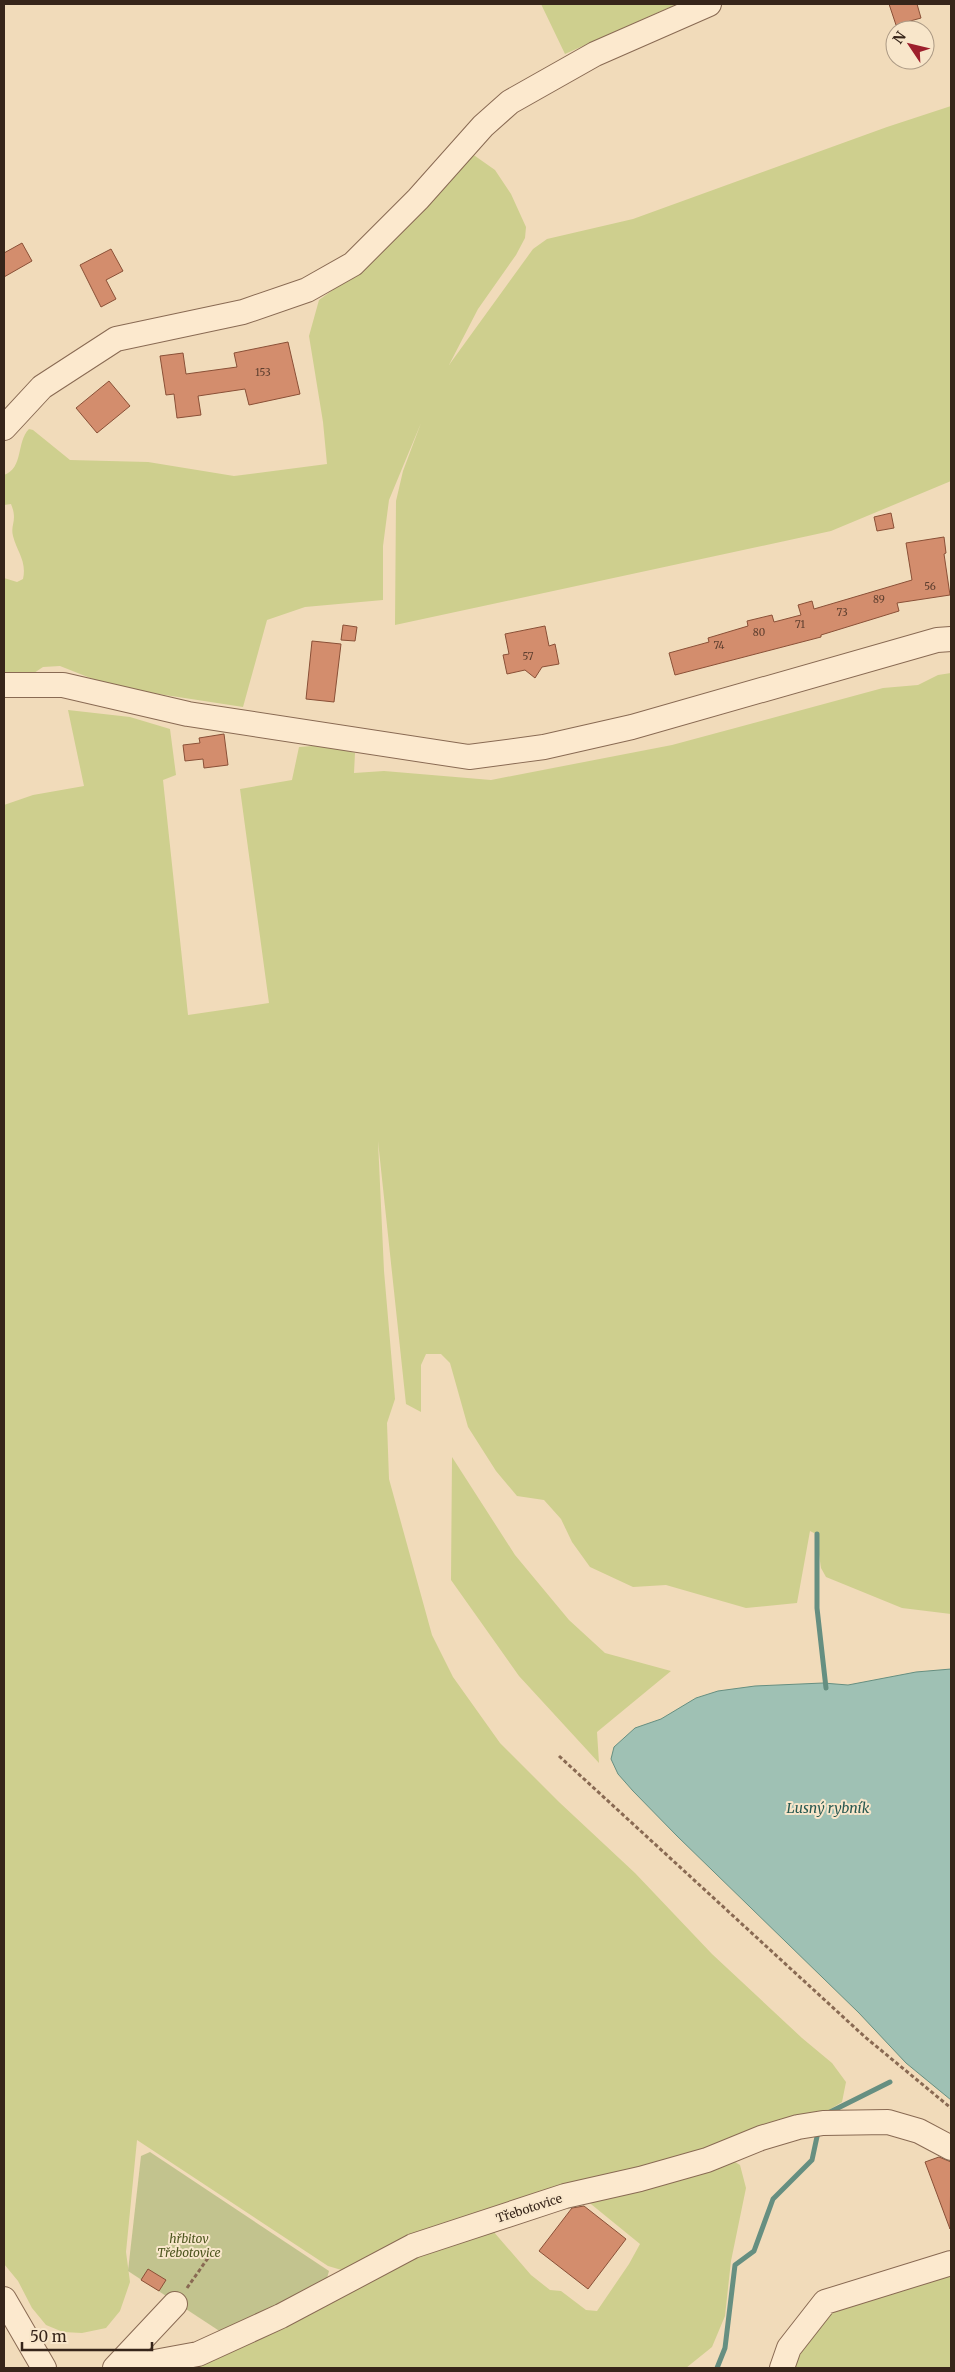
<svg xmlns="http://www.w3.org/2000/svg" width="955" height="2372" font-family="Merriweather,serif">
	<rect width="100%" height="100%" fill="#f1dbba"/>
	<path fill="#cecf8e" d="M541 4H677L565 54Z
		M951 106V481L831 531 395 625 396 501 403 471 421 423 389 500 383 546V600L305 607 267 620 243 707 113 687 60 666 43 667 31 675 4 672V578L17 582 23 579C27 561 17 552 13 536 10 524 18 521 11 504L4 505V475C24 468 16 442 29 429L33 430 70 460 148 462 234 476 327 464 323 422 309 336 319 300 356 273 468 151 495 170 511 194 526 227 525 238 516 255 478 309 449 365 533 249 547 239 633 219 887 127Z
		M951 673V1614L902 1608 826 1577 821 1568 816 1534 810 1531 797 1603 746 1608 666 1585 633 1587 590 1567 572 1542 561 1519 544 1500 517 1496 496 1471 468 1427 450 1363 441 1354H426L421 1365V1412L406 1404 378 1141 384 1271 395 1399 387 1423 389 1479 432 1635 453 1677 500 1743 559 1802 635 1873 712 1954 802 2038 832 2063 846 2082 842 2102 824 2113 345 2271 328 2266 137 2140 126 2252 130 2282 120 2311 106 2328 82 2333 63 2332 46 2325 32 2308 18 2281 4 2264V805L33 795 84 786 68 710 130 717 170 729 176 775 163 780 188 1015 269 1003 240 789 292 780 299 747 326 745 355 753 354 773 384 771 491 780 672 745 883 688 918 685 938 675Z
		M452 1457 515 1555 569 1620 605 1653 671 1671 597 1732 599 1763 519 1676 451 1580Z
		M730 2159 740 2165 746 2188 731 2261 725 2316 712 2347 686 2368H153L419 2252 493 2231 531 2275 550 2290 561 2291 586 2310 597 2311 629 2264 640 2244 586 2200Z
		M951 2272V2368H790L818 2321 865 2295Z"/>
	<path fill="#c2c38e" d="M150 2152 329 2271 327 2278 224 2334 128 2271 141 2156Z"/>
	<path fill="#9fc1b4" stroke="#668f81" d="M951 1669V2100L906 2063 859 2013 677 1836 633 1791 618 1774 611 1759 614 1747 635 1728 661 1719 696 1698 718 1691 755 1686 823 1683 848 1685 916 1672Z"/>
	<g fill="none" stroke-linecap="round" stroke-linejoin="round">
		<path stroke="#668f81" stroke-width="5" d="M817 1534V1608L826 1688
			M826 2114 890 2082
			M717 2368 725 2348 735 2265 754 2251 773 2199 812 2160 818 2132"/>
	</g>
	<path fill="#d38d6d" stroke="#8a5037" d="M889 4H917L921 18 896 25Z
		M22 243 32 261 4 277V253Z
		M111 249 123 271 106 280 116 299 101 307 80 265Z
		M288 342 300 394 249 405 245 389 198 396 201 415 177 418 174 394 166 395 160 356 183 353 186 374 237 367 234 353Z
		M109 381 130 406 97 433 76 408Z
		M891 513 894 528 877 531 874 517Z
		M944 537 946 553 944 554 950 595 897 603 899 611 821 635V637L675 675 669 653 709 642 708 638 748 626 747 621 772 615 774 622 801 615 798 605 812 601 814 609 912 580 906 543Z
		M343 625 357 627 355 641 341 640Z
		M545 626 549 646 555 644 559 664 542 667 535 678 525 670 507 674 503 655 509 654 505 634Z
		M312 641 341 644 334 702 306 699Z
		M224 734 228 765 204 768 203 759 185 761 183 745 200 743 199 738Z
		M939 2157 951 2162 950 2229 925 2162Z
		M584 2206 626 2239 588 2289 539 2251 572 2208Z
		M148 2269 166 2280 159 2291 141 2280Z"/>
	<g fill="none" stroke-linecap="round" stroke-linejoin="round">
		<defs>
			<path id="minor" d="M4 428 42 387 116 339 243 312 307 290 353 264 418 199 483 126 510 102 595 54 709 4
				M4 685H63L188 714 469 757 544 747 632 727 937 640 951 639
				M4 2299 44 2368
				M115 2368 175 2304
				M122 2368 198 2354 281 2316 413 2246 565 2196 640 2179 707 2160 761 2138 798 2127 823 2123 888 2122 919 2131 951 2148
				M782 2368 789 2348 825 2302 951 2263"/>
		</defs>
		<use href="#minor" stroke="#896a53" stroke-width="26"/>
		<path stroke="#896a53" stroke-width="3" stroke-dasharray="4 2.5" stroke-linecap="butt" d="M559 1756 865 2037 951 2108
			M187 2288 208 2258"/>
		<use href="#minor" stroke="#fce9ce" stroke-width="24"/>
	</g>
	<g text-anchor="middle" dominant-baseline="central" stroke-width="4" stroke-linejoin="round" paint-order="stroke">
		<g font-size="10" fill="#5e3f2f">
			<text x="263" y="372">153</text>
			<text x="930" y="586">56</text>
			<text x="879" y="599">89</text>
			<text x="842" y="612">73</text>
			<text x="800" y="624">71</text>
			<text x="759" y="632">80</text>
			<text x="719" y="645">74</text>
			<text x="528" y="656">57</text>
		</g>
		<g font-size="12" fill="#37251a" stroke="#f8e6ca">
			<text transform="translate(529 2208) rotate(-18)">Třebotovice</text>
		</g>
		<g font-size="12" font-style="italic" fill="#4d551e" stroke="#f8e6ca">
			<text x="189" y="2238">hřbitov<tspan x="189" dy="14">Třebotovice</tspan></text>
		</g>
		<g font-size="14" font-style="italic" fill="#275850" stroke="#f8e6ca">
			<text x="828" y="1808">Lusný rybník</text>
		</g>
	</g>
	<rect width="955" height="2372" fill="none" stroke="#37251a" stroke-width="10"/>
	<g transform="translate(910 45) rotate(305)"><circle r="24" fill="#f8e6ca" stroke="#ab9984"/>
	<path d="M0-4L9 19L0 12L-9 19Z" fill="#9d1f2c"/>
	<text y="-8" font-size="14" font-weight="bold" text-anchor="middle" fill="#37251a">N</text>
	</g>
	<path d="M22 2342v8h130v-8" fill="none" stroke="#37251a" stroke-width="2.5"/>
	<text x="30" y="2342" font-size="15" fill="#37251a" stroke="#f8e6ca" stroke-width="4" paint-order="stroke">50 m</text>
</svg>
